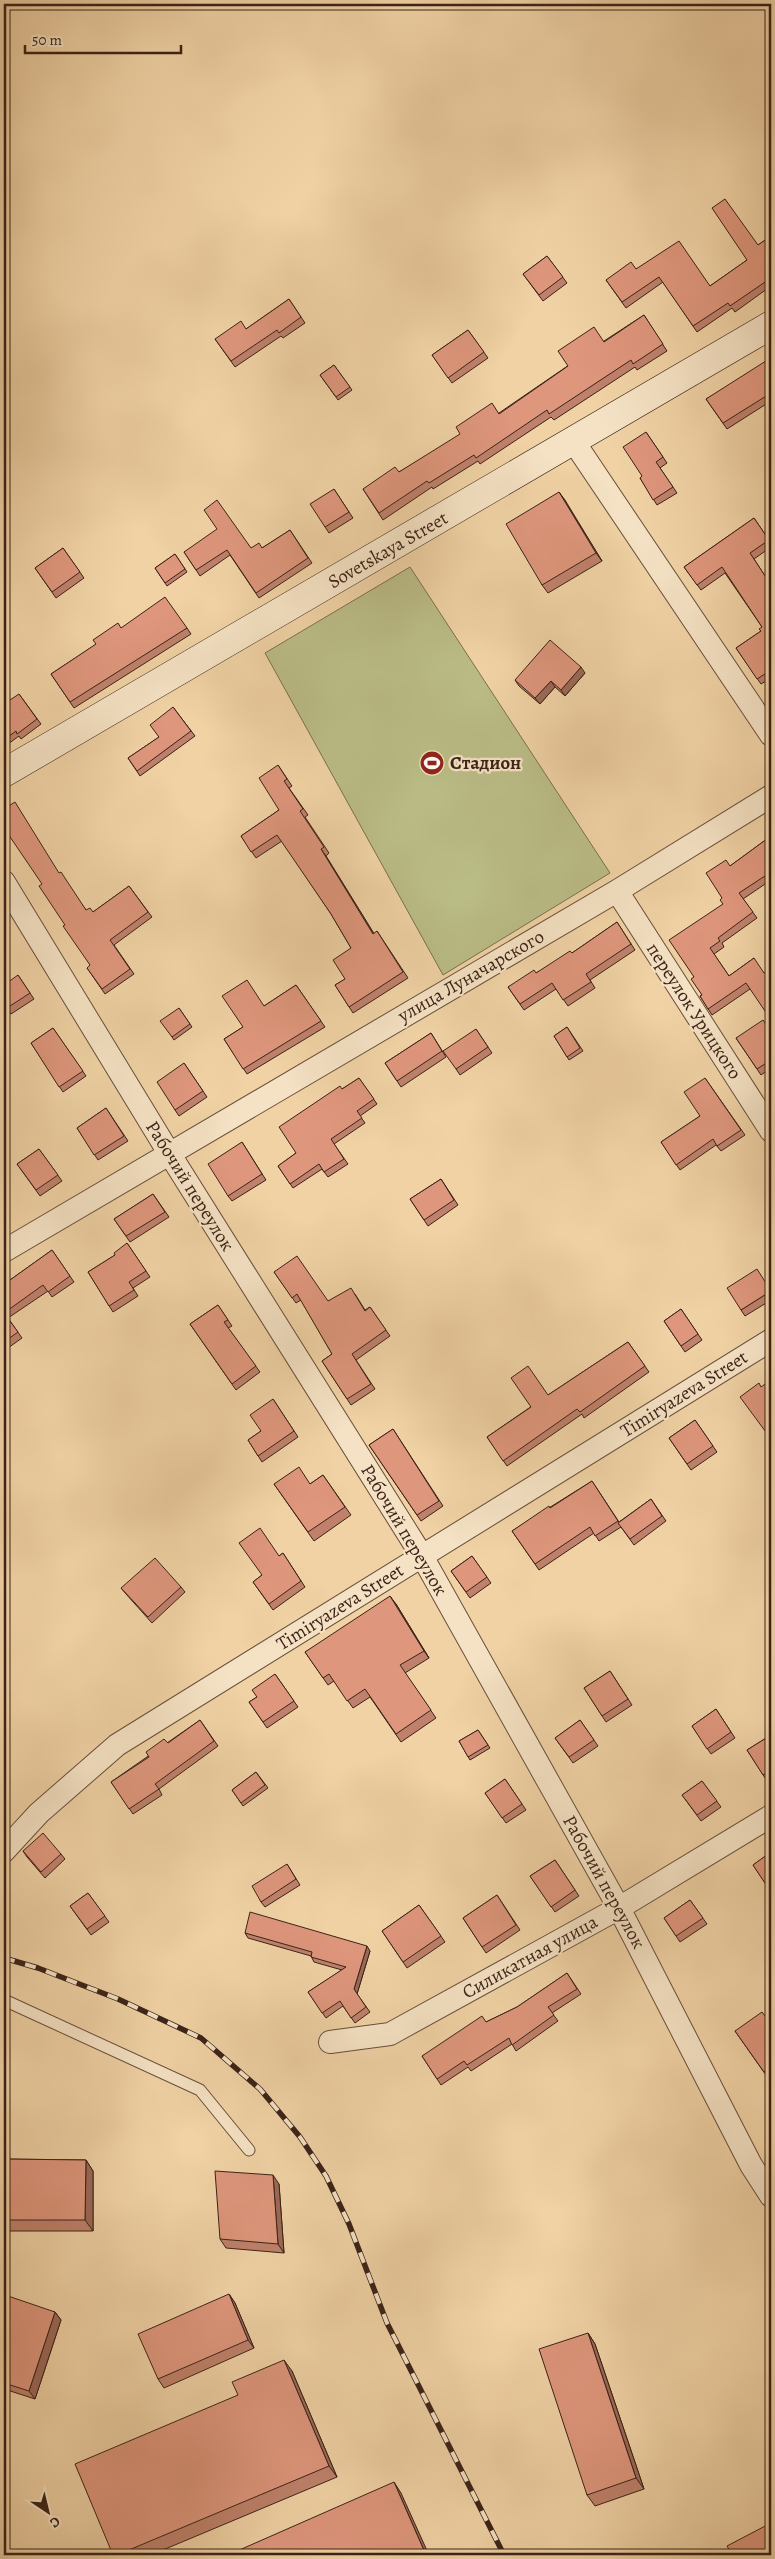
<svg xmlns="http://www.w3.org/2000/svg" width="775" height="2559" font-family="Alegreya,serif">
	<rect width="100%" height="100%" fill="#f0d2a5"/>
	<filter id="stains"><feTurbulence type="fractalNoise" baseFrequency=".004" numOctaves="4"/><feColorMatrix values="0 0 0 0 .2 0 0 0 0 .09 0 0 0 0 .02 0 0 0 .5 -.17"/></filter>
	<radialGradient id="worn" r=".72"><stop offset=".6" stop-color="#630" stop-opacity="0"/><stop offset="1" stop-color="#630" stop-opacity=".3"/></radialGradient>
	<path fill="#babc86" stroke="#7a6f4f" d="M410 567 610 873 443 975 265 653Z"/>
	<g fill="none" stroke-linecap="round" stroke-linejoin="round">
		<defs>
			<path id="service" d="M4 2000 200 2090 249 2150"/>
			<path id="minor" d="M574 442 771 735
				M4 882 169 1153 422 1556 619 1908 751 2165 771 2196
				M617 891 771 1131
				M4 1251 617 891 771 796
				M4 1851 39 1813 117 1745 771 1340
				M330 2042 390 2034 619 1908 771 1816"/>
			<path id="secondary" d="M4 773 771 325"/>
		</defs>
		<use href="#service" stroke="#684e3b" stroke-width="13"/>
		<use href="#minor" stroke="#684e3b" stroke-width="24"/>
		<use href="#secondary" stroke="#3b2218" stroke-width="29"/>
		<use href="#service" stroke="#f5e2c4" stroke-width="11"/>
		<use href="#minor" stroke="#f5e2c4" stroke-width="22"/>
		<use href="#secondary" stroke="#f5e2c4" stroke-width="28"/>
		<defs>
			<path id="rail" d="M4 1958 38 1968 118 1999 201 2038 260 2089 300 2137 326 2176 349 2224 387 2323 504 2555"/>
		</defs>
		<use href="#rail" stroke="#3b2218" stroke-width="5.5"/>
		<use href="#rail" stroke="#f5e2c4" stroke-width="4" stroke-dasharray="11" stroke-linecap="butt"/>
	</g>
	<path fill="#bf816b" stroke="#3b2218" d="M771 236V286L735 312 732 308 697 332 663 282 626 308 606 280 636 269 710 286 747 260 758 245Z
		M547 256 567 283 543 301 523 274Z
		M289 299 305 323 283 338 281 336 235 367 215 339 246 329Z
		M644 315 667 351 637 370 635 367 554 420 551 417 480 464 478 461 433 489 432 487 383 520 363 489 399 472 499 413 604 341Z
		M468 330 488 358 452 383 432 355Z
		M771 362V401L727 429 706 399Z
		M334 365 352 390 338 400 320 375Z
		M646 432 667 463 660 468 677 493 657 505 640 478 642 476Z
		M334 489 353 518 329 533 325 527Z
		M559 492 602 561 548 593 542 585Z
		M754 518 771 543V547L754 559 771 585V678L761 684 736 648 761 631 762 627 725 573 701 590 684 567Z
		M290 530 312 563 259 598 230 555 200 576 184 552 262 548Z
		M63 548 84 578 56 598 35 568Z
		M175 554 187 572 167 586 155 568Z
		M121 628H187L191 634 74 708 51 674Z
		M585 673 565 696 555 687 540 704 519 686 515 680Z
		M19 694 41 724 21 739 19 736 4 747V717Z
		M173 707 195 736 140 776 128 758 159 737Z
		M278 765 292 786 289 788 308 815 305 817 329 853 326 856 374 934 377 931 408 978 353 1013 335 985 345 979 351 948 331 914 282 841 256 858 241 836 279 810Z
		M771 836V880L743 899 757 918 722 943 724 947 714 954 729 976 754 958 750 989 712 1015 700 996 702 995 694 977 723 904 722 898 730 866Z
		M59 873 86 910 93 912 129 886 152 917 114 945 134 974 105 994 87 968 90 965Z
		M617 922 635 950 590 980 595 988 568 1006 556 989 524 1010 508 987 536 973 572 953Z
		M18 975 34 999 11 1014 4 1004Z
		M296 985 325 1027 247 1074 224 1039 243 1027 264 1006Z
		M179 1008 192 1027 174 1040 172 1037Z
		M567 1027 583 1051 569 1060 554 1036Z
		M53 1028 86 1076 63 1092 31 1043Z
		M476 1029 492 1053 460 1075 456 1069Z
		M771 1032V1068L761 1075 736 1038Z
		M431 1033 446 1057 401 1087 385 1063Z
		M184 1063 207 1097 179 1116 175 1110Z
		M359 1078 377 1104 360 1116 365 1123 334 1144 348 1164 328 1177 322 1169 293 1188 278 1166 296 1153 342 1089Z
		M705 1078 745 1135 721 1151 716 1145 680 1170 661 1142 700 1116Z
		M106 1108 128 1141 98 1160 77 1128Z
		M242 1142 266 1180 232 1201 228 1196Z
		M39 1149 62 1181 40 1196 17 1164Z
		M441 1179 458 1205 428 1226 410 1199Z
		M153 1194 169 1217 130 1242 114 1219Z
		M127 1243 150 1277 133 1288 138 1296 113 1312 88 1272 115 1255Z
		M52 1250 74 1282 52 1297 48 1291 8 1318 22 1338 8 1348 4 1341V1279L10 1280Z
		M274 1272 328 1301 355 1294 365 1310 370 1307 390 1336 356 1360 375 1389 351 1405 322 1361 332 1354 301 1300 296 1303Z
		M771 1291V1300L745 1316 741 1310Z
		M218 1305 232 1326 228 1328 260 1372 236 1390 190 1324Z
		M681 1309 702 1340 685 1352 664 1321Z
		M628 1342 649 1372 584 1418 582 1414 507 1466 487 1437 548 1395Z
		M273 1399 298 1437 262 1462 248 1440 261 1431Z
		M695 1420 717 1452 691 1470 669 1438Z
		M393 1429 443 1506 421 1521 369 1445Z
		M323 1475 351 1515 314 1541 274 1484H310Z
		M592 1481 619 1522 651 1499 666 1521 634 1545 621 1527 599 1541 594 1533 539 1570 512 1531Z
		M283 1553 305 1587 273 1610 253 1582 262 1575 279 1556Z
		M472 1556 491 1583 470 1598 451 1571Z
		M181 1587 185 1592 152 1623 126 1594 121 1588Z
		M396 1604 429 1658 405 1673 436 1718 401 1742 370 1697 353 1708 334 1681 328 1685 305 1652Z
		M610 1671 632 1705 606 1722 584 1688Z
		M275 1674 298 1707 267 1728 249 1702 257 1697Z
		M716 1709 735 1738 711 1754 692 1726Z
		M200 1720 218 1746 159 1789 162 1795 133 1814 111 1782Z
		M580 1720 598 1746 573 1763 555 1738Z
		M478 1730 490 1748 470 1760 459 1741Z
		M771 1735V1778L767 1781 747 1750Z
		M256 1772 268 1788 243 1806 232 1790Z
		M505 1779 526 1810 506 1823 485 1793Z
		M702 1781 721 1807 701 1821 682 1795Z
		M23 1851 61 1854 65 1859 45 1878 27 1857Z
		M771 1852V1892L753 1865Z
		M555 1860 579 1896 555 1912 530 1876Z
		M287 1864 300 1885 265 1907 261 1902Z
		M88 1893 109 1922 91 1935 70 1906Z
		M497 1895 520 1930 486 1953 463 1918Z
		M690 1900 707 1924 680 1942 664 1918Z
		M419 1905 445 1942 407 1968 382 1931Z
		M245 1933 370 1951 357 1994 370 2012 355 2023 343 2006 326 2018 308 1992 342 1970 314 1962 311 1956 248 1938Z
		M567 1973 581 1994 552 2013 558 2021 516 2051 512 2044 471 2071 468 2067 441 2085 422 2056 486 2022 517 2007Z
		M771 2024V2075L768 2078 735 2031Z
		M4 2159 86 2160 93 2171V2231H4Z
		M279 2184 284 2253 226 2248 220 2239Z
		M229 2294 235 2303 254 2348 164 2388 158 2379Z
		M4 2308 55 2312 61 2320 35 2399 4 2389Z
		M588 2333 595 2344 644 2489 595 2506 587 2495Z
		M292 2371 337 2477 151 2555H113L238 2395Z"/>
	<path fill="#9b6957" stroke="#3b2218" d="M559 492 565 500 602 561 596 553Z
		M581 667 585 673 565 696 561 690Z
		M551 681 555 687 540 704 535 698Z
		M321 849 326 856 378 940 373 934Z
		M390 1596 396 1604 429 1658 424 1651Z
		M367 1946 370 1951 357 1994 354 1989Z
		M86 2160 93 2171V2231L85 2220Z
		M273 2175 279 2184 284 2253 278 2244Z
		M229 2294 235 2303 254 2348 248 2340Z
		M55 2312 61 2320 35 2399 29 2391Z
		M588 2333 595 2344 644 2489 636 2478Z
		M284 2360 292 2371 337 2477 329 2466Z
		M394 2482 401 2493 429 2555H426Z"/>
	<path fill="#de967c" stroke="#3b2218" d="M725 199 758 245 771 236V278L730 306 728 303 693 326 659 277 622 302 606 280 631 262 636 269 679 241 710 286 747 260 712 208Z
		M547 256 563 277 539 295 523 274Z
		M289 299 301 317 279 333 277 330 231 361 215 339 241 321 246 329Z
		M644 315 663 344 633 364 631 360 549 414 547 410 476 458 474 455 429 483 427 481 379 513 363 489 395 467 399 472 460 434 456 427 492 403 499 414 568 366 558 351 594 327 604 342Z
		M468 330 484 352 448 378 432 355Z
		M769 359 771 362V393L723 423 706 399Z
		M334 365 350 387 336 397 320 375Z
		M646 432 663 457 656 462 673 487 653 500 640 478 642 476 623 447Z
		M334 489 349 512 325 527 310 504Z
		M559 492 596 553 542 585 506 524Z
		M217 500 251 548 259 543 262 548 290 530 308 558 256 593 227 550 196 570 184 552 217 529 204 510Z
		M754 518 769 540 750 553 771 585V670L757 679 736 648 761 631 759 629 762 627 722 567 697 585 684 567Z
		M63 548 80 572 52 592 35 568Z
		M175 554 185 569 165 583 155 568Z
		M165 597 187 628 70 702 51 674 96 644 93 640 118 623 121 628Z
		M550 640 581 667 561 690 551 681 535 698 515 680Z
		M19 694 37 719 17 734 16 731 4 740V717L5 716 4 715V704Z
		M173 707 191 731 137 771 128 758 159 737 150 725Z
		M278 765 287 779 284 781 303 809 300 811 324 847 321 849 373 934 377 931 403 972 349 1007 335 985 345 979 333 960 351 948 331 914 277 835 251 852 241 836 279 810 259 778Z
		M15 802 59 873 61 872 86 910 90 908 93 912 129 886 148 912 110 940 130 969 102 989 87 968 90 965 63 926 65 925 39 886 42 884 4 828V809Z
		M771 836V872L739 893 753 912 718 938 720 941 710 948 729 976 754 958 764 973 771 969V1020L746 983 708 1009 700 996 702 995 691 979 694 977 669 940 723 904 720 900 722 898 706 873 726 860 730 866Z
		M617 922 631 944 586 974 591 982 563 1000 552 983 520 1004 508 987 534 970 536 973 570 951 572 953Z
		M18 975 30 993 7 1008 4 1004V985Z
		M247 980 264 1006 296 985 321 1021 243 1069 224 1039 243 1027 222 996Z
		M179 1008 190 1024 172 1037 160 1021Z
		M763 1020 771 1032V1060L757 1069 736 1038Z
		M567 1027 580 1048 567 1057 554 1036Z
		M53 1028 83 1071 59 1087 31 1043Z
		M476 1029 488 1047 456 1069 443 1051Z
		M431 1033 442 1051 397 1081 385 1063Z
		M184 1063 203 1091 175 1110 157 1082Z
		M359 1078 374 1099 357 1111 362 1118 331 1139 344 1159 324 1172 319 1164 290 1184 278 1166 296 1153 279 1127 340 1086 342 1089Z
		M705 1078 741 1130 717 1146 713 1139 676 1165 661 1142 700 1116 684 1092Z
		M106 1108 124 1136 94 1155 77 1128Z
		M242 1142 262 1174 228 1196 208 1164Z
		M39 1149 58 1175 36 1190 17 1164Z
		M441 1179 454 1200 424 1220 410 1199Z
		M153 1194 165 1212 126 1236 114 1219Z
		M127 1243 146 1271 129 1282 134 1290 109 1306 88 1272 115 1255 114 1253Z
		M52 1250 70 1276 48 1292 43 1285 4 1313 18 1332 4 1342V1279L8 1276 10 1280Z
		M297 1256 328 1301 351 1288 365 1311 370 1307 386 1330 352 1354 371 1384 347 1399 322 1361 332 1354 297 1294 292 1298 274 1272Z
		M757 1269 771 1291 741 1310 727 1288Z
		M218 1305 228 1320 224 1322 256 1366 232 1384 190 1324Z
		M681 1309 698 1334 681 1346 664 1321Z
		M628 1342 645 1366 580 1412 577 1409 503 1461 487 1437 531 1407 511 1378 528 1366 548 1395Z
		M771 1380V1439L740 1397 759 1383 761 1387Z
		M273 1399 294 1431 258 1456 248 1440 261 1431 250 1415Z
		M695 1420 713 1446 687 1464 669 1438Z
		M393 1429 439 1501 417 1515 369 1445Z
		M299 1467 310 1484 323 1475 345 1507 308 1532 274 1484Z
		M592 1481 618 1521 595 1536 590 1527 535 1564 512 1531 549 1506 550 1508Z
		M651 1499 662 1516 630 1539 618 1523Z
		M260 1528 279 1556 283 1553 301 1581 269 1604 253 1582 262 1575 239 1543Z
		M472 1556 487 1577 466 1592 451 1571Z
		M155 1558 181 1587 148 1617 121 1588Z
		M390 1596 424 1651 400 1665 431 1710 396 1734 365 1689 347 1701 329 1674 323 1678 305 1652Z
		M610 1671 628 1699 602 1716 584 1688Z
		M275 1674 294 1701 263 1722 249 1702 257 1697 252 1690Z
		M716 1709 731 1732 707 1749 692 1726Z
		M200 1720 214 1741 155 1784 159 1789 129 1809 111 1782 149 1757 146 1752 164 1739 168 1743Z
		M580 1720 594 1740 569 1757 555 1738Z
		M478 1730 488 1745 468 1757 459 1741Z
		M771 1735V1770L763 1775 747 1750Z
		M256 1772 265 1785 241 1803 232 1790Z
		M505 1779 522 1804 502 1818 485 1793Z
		M702 1781 717 1801 697 1815 682 1795Z
		M43 1833 61 1854 41 1872 23 1851Z
		M771 1852V1883L767 1886 753 1865Z
		M555 1860 575 1890 551 1907 530 1876Z
		M287 1864 296 1879 261 1902 252 1886Z
		M88 1893 105 1916 87 1929 70 1906Z
		M497 1895 516 1925 482 1947 463 1918Z
		M690 1900 703 1918 676 1936 664 1918Z
		M419 1905 441 1936 403 1962 382 1931Z
		M250 1912 367 1946 354 1989 366 2007 351 2018 340 2001 322 2013 308 1992 346 1967 311 1957 312 1952 245 1933Z
		M567 1973 577 1989 548 2007 554 2015 512 2045 509 2038 467 2065 464 2061 437 2079 422 2056 482 2016 486 2022 517 2007Z
		M762 2012 771 2024V2067L764 2072 735 2031Z
		M4 2159 86 2160 85 2220H4Z
		M215 2171 273 2175 278 2244 220 2239Z
		M229 2294 248 2340 158 2379 138 2334Z
		M8 2296 55 2312 29 2391 4 2383V2308Z
		M588 2333 636 2478 587 2495 539 2349Z
		M284 2360 329 2466 117 2555H113L75 2464 238 2395 232 2382Z
		M394 2482 426 2555H228Z
		M769 2524 771 2528V2555H732L727 2546Z"/>
	<defs>
		<symbol id="stadium-disc" viewBox="-11 -11 22 22"><circle r="9.5" fill="#8f2418" stroke="#f5e2c4"/><path d="M0-5a6.5 5 0 1 0 0 10a6.5 5 0 1 0 0-10ZM-3.5-1.8h7v3.6h-7Z" fill="#fff"/></symbol>
	</defs>
	<g fill-rule="evenodd">
		<use href="#stadium-disc" x="418" y="749" width="28" height="28"/>
	</g>
	<g text-anchor="middle" dominant-baseline="central" stroke-width="4.5" stroke-linejoin="round" paint-order="stroke">
		<g font-size="19" fill="#3b2218" stroke="#f5e2c4">
			<text transform="translate(388 550) rotate(-30)">Sovetskaya Street</text>
			<text transform="translate(471 976) rotate(-30)">улица Луначарского</text>
			<text transform="translate(694 1011) rotate(57)">переулок Урицкого</text>
			<text transform="translate(190 1186) rotate(58)">Рабочий переулок</text>
			<text transform="translate(684 1394) rotate(-32)">Timiryazeva Street</text>
			<text transform="translate(404 1530) rotate(59)">Рабочий переулок</text>
			<text transform="translate(340 1607) rotate(-32)">Timiryazeva Street</text>
			<text transform="translate(604 1882) rotate(61)">Рабочий переулок</text>
			<text transform="translate(530 1957) rotate(-29)">Силикатная улица</text>
		</g>
		<g font-size="19" font-weight="bold" fill="#3b2218" stroke="#f5e2c4" text-anchor="start">
			<text x="450" y="763">Стадион</text>
		</g>
	</g>
	<rect width="775" height="2559" fill="none" stroke="#f0d2a5" stroke-width="20"/>
	<rect x="5" y="5" width="765" height="2549" fill="none" stroke="#3b2218" stroke-width="2.5"/>
	<rect x="10" y="10" width="755" height="2539" fill="none" stroke="#3b2218"/>
	<g transform="translate(48 2512) rotate(145)" stroke="#f5e2c4" stroke-width="4" paint-order="stroke">
	<path d="M0-4L9 19L0 12L-9 19Z" fill="#3b2218"/>
	<text y="-8" font-size="14" font-weight="bold" text-anchor="middle" fill="#3b2218">С</text>
	</g>
	<path d="M25 45v8h156v-8" fill="none" stroke="#3b2218" stroke-width="2.5"/>
	<text x="32" y="45" font-size="15" fill="#3b2218" stroke="#f5e2c4" stroke-width="4" paint-order="stroke">50 m</text>
	<rect width="100%" height="100%" filter="url(#stains)"/>
	<rect width="100%" height="100%" fill="url(#worn)"/>
</svg>
